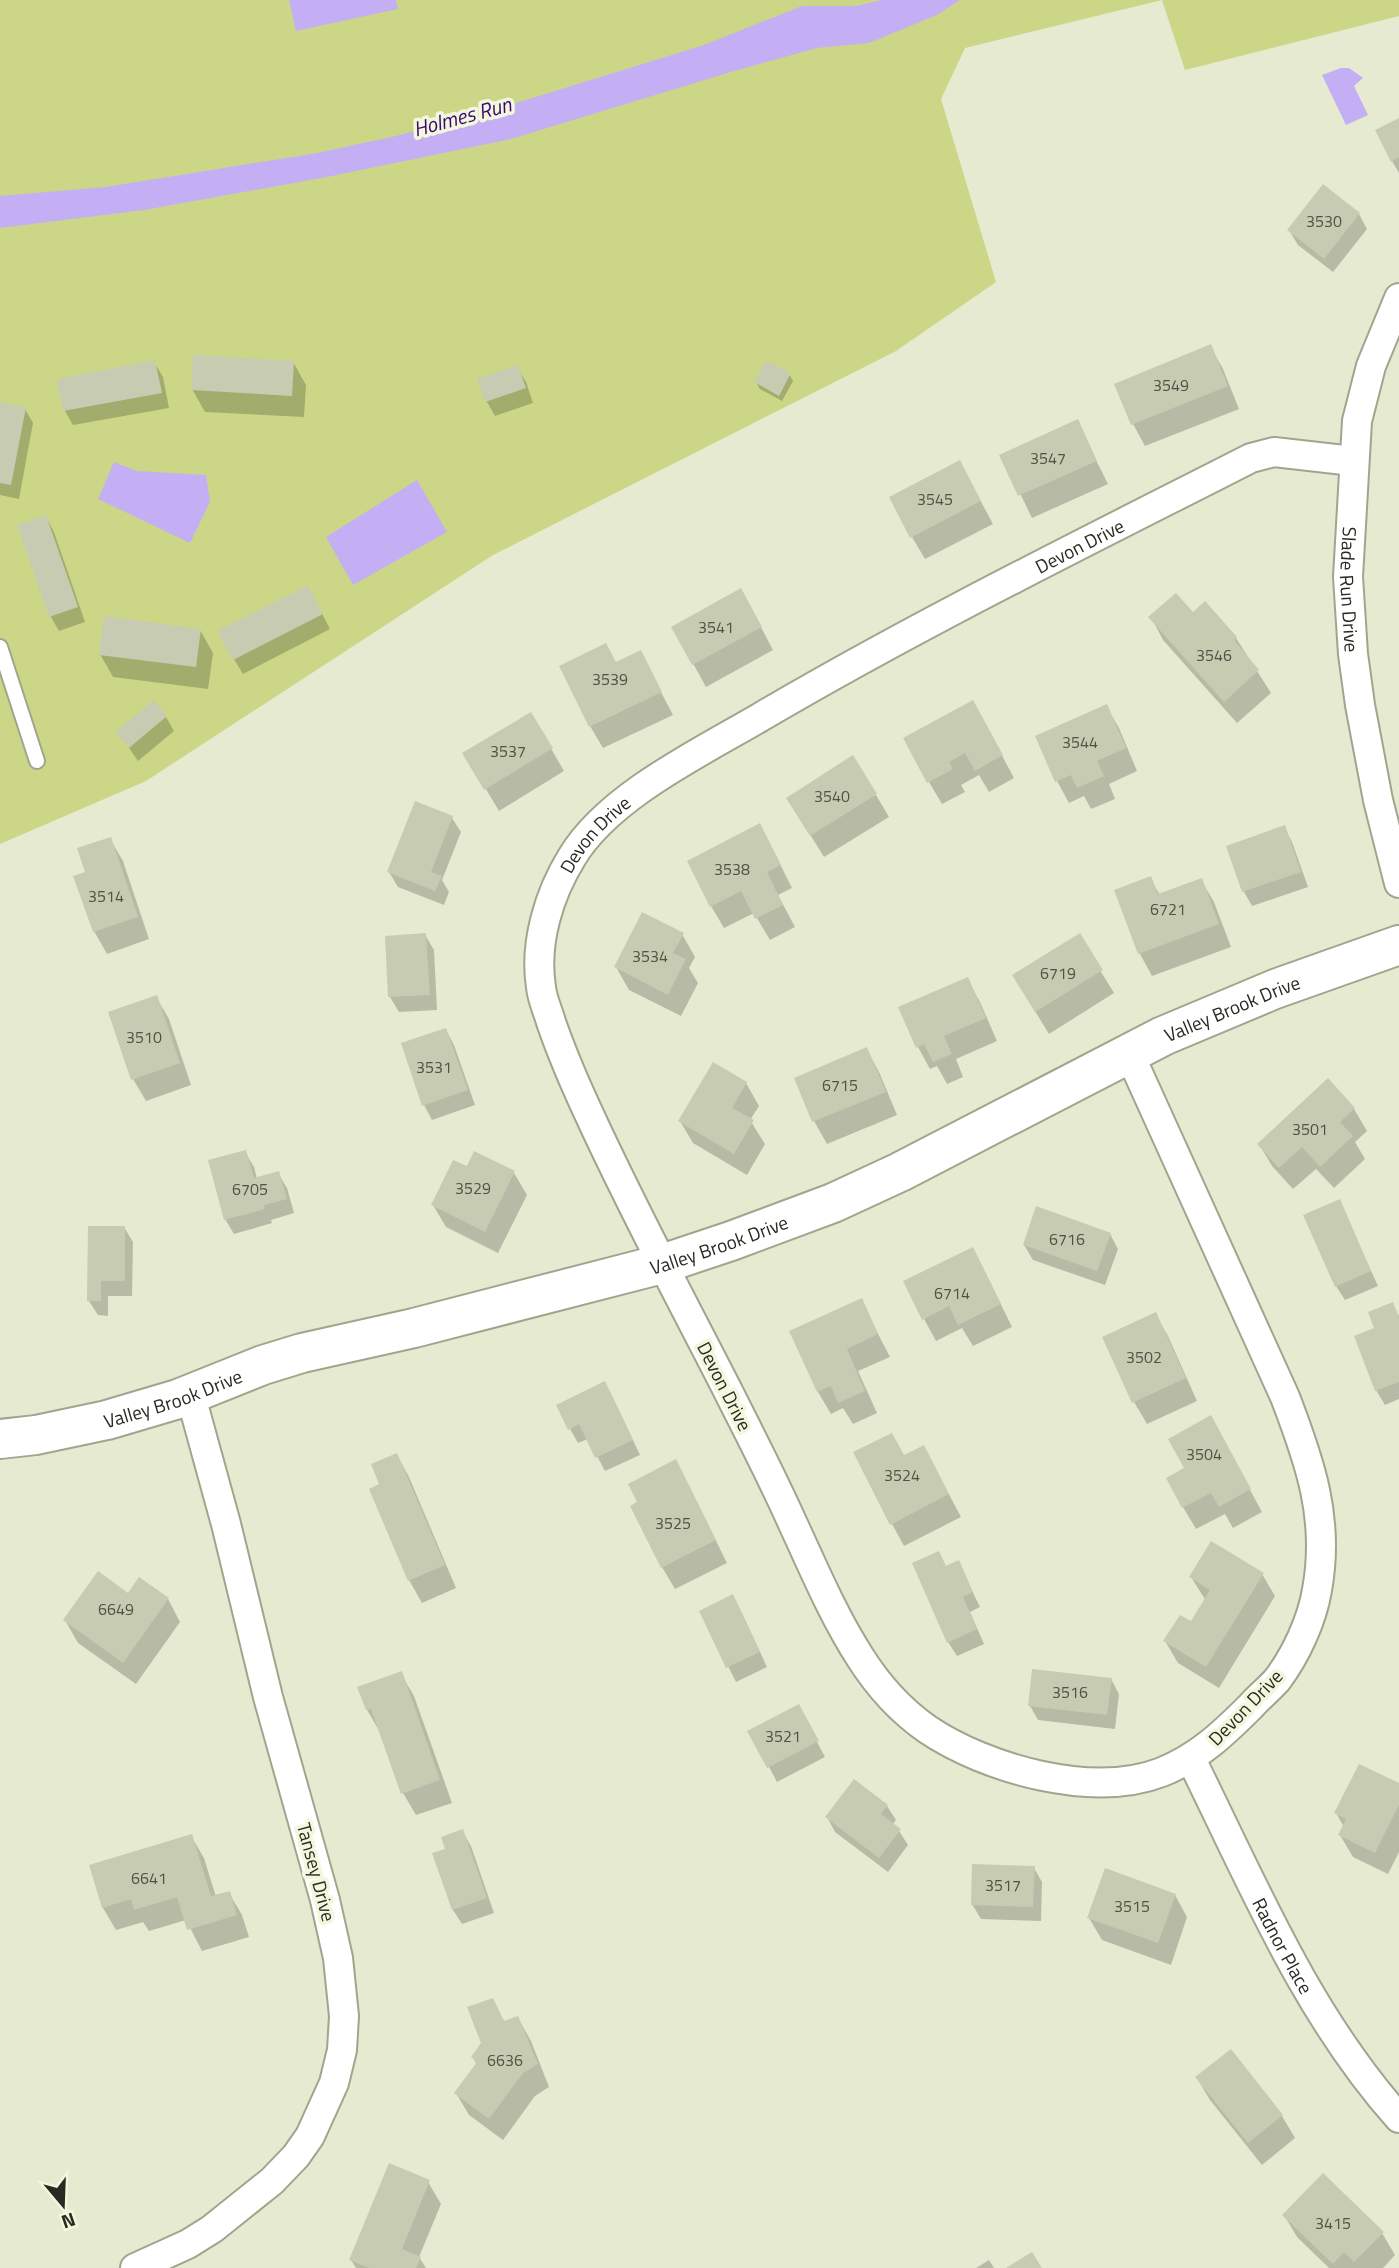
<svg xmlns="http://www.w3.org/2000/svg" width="1399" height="2268" font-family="'Titillium Web',sans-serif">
	<rect width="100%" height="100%" fill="#e5ead0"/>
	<path fill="#cbd787" d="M0 0H1399V16L1185 70 1162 0 965 48 941 99 996 282 896 351 493 555 146 781 0 844Z"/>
	<path fill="#c4aff4" d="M289 0H396L398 9 296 31Z
		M881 0H960L937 15 869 43 817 48 731 72 511 139 327 177 144 210 0 228V196L106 187 317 153 396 136 493 110 704 45 802 6H856Z
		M1341 68H1349L1363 78 1354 86 1368 115 1346 125 1322 75Z
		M114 462 137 471 206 475 210 502 190 543 98 499Z
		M417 480 447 532 353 585 326 537Z"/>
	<path fill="#0003" d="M1399 120V173L1392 161Z
		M1359 214 1367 229 1333 272 1298 245 1289 230Z
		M1210 346 1223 369 1239 409 1145 446 1133 424Z
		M154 362 163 377 169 408 73 425 65 411 59 380Z
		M293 362 306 385 304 417 205 412 192 389Z
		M517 367 526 382 533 403 495 416 487 402 479 380Z
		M789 374 793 381 782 401 760 389 756 382Z
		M0 404 25 409 33 423 19 499 0 495Z
		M1077 422 1108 484 1032 518 1002 456Z
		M972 485 993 524 925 559 912 537Z
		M46 517 54 532 85 622 59 631 51 617 19 526Z
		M316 602 330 629 243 674 234 659Z
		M1205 603 1236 638 1271 693 1237 723 1163 640 1151 617 1193 614Z
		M753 612 773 650 706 687 673 627Z
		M200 630 213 653 208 689 113 677 100 654Z
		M640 652 673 715 603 748 590 726 616 664Z
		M1106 706 1119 728 1137 771 1109 784 1115 799 1091 809 1084 796 1069 803 1057 781Z
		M531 714 564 771 499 811 465 754Z
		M166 717 174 731 138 761 118 732Z
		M985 724 1014 778 989 792 979 775 961 785 965 792 942 804 929 782Z
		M876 795 889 817 824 857 801 820Z
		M452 818 461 832 442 880 449 892 444 905 398 887 389 872Z
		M1284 827 1292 842 1308 887 1252 906 1244 892 1228 847Z
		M110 839 123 861 149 939 107 954 94 931 87 873Z
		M772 848 792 888 778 895 795 927 770 940 754 913 724 928 711 906Z
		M1150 878 1160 895 1201 880 1214 902 1231 947 1152 976 1140 954 1116 891Z
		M682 934 695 957 689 968 698 983 681 1016 629 990 616 967Z
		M425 935 434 950 437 1010 399 1012 390 997Z
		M1079 936 1114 993 1049 1034 1027 998Z
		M967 979 980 1002 997 1041 956 1059 963 1077 947 1084 937 1066 930 1069 918 1047Z
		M156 997 169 1019 191 1085 146 1101 133 1079Z
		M446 1030 454 1045 475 1105 432 1120 424 1105Z
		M867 1050 879 1072 897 1115 827 1144 814 1121 796 1079Z
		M1328 1081 1354 1109 1367 1131 1355 1142 1365 1159 1334 1188 1316 1169 1293 1189 1272 1166 1259 1144Z
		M746 1083 759 1106 750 1120 765 1144 747 1175 693 1143 680 1121Z
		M245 1152 254 1167 257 1179 278 1173 287 1188 294 1213 271 1220 272 1223 234 1234 225 1219Z
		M468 1169 514 1173 527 1195 498 1253 446 1227 433 1205Z
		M1339 1201 1378 1286 1345 1300 1336 1286Z
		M124 1227 133 1242 132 1296H108V1316L98 1315 89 1301Z
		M1110 1234 1118 1249 1105 1285 1033 1260 1024 1245Z
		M985 1272 1012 1327 973 1346 962 1328 936 1341 924 1319Z
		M861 1301 890 1357 858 1371 877 1413 853 1424 843 1408 831 1414 818 1392 792 1332Z
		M1392 1304 1399 1316V1399L1385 1405 1376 1390Z
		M1155 1314 1168 1336 1197 1401 1147 1424 1134 1402Z
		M613 1398 640 1455 605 1471 588 1439 578 1443 570 1429Z
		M1223 1440 1262 1512 1233 1528 1225 1514 1196 1529 1183 1507 1186 1469Z
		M397 1455 409 1477 456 1588 422 1603 409 1580 382 1485Z
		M905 1457 936 1470 961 1517 904 1546 892 1524Z
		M688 1484 727 1563 675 1589 662 1567Z
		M958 1562 980 1607 970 1612 984 1644 957 1656 948 1642Z
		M1262 1574 1275 1596 1219 1688 1178 1663 1165 1641 1192 1624 1206 1601 1191 1577Z
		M128 1595 168 1599 180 1622 136 1684 78 1643 65 1620Z
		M741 1611 767 1667 736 1682 701 1612Z
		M401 1674 414 1696 452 1803 416 1815 403 1793 380 1732 367 1710Z
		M1111 1679 1119 1694 1115 1729 1038 1720 1030 1706Z
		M806 1721 825 1757 777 1782 769 1767Z
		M1399 1785V1852L1388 1874 1353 1857 1340 1835 1344 1827 1336 1813Z
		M887 1806 896 1820 892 1825 899 1831 908 1845 888 1872 835 1832 827 1817Z
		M462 1831 471 1846 494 1913 462 1924 453 1910 434 1854 447 1850Z
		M191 1836 204 1858 216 1897 229 1893 242 1915 249 1937 202 1951 186 1920 149 1931 143 1922 116 1930 103 1908 91 1867Z
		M1034 1868 1042 1882 1041 1921 981 1919 972 1904Z
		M1175 1895 1187 1917 1171 1965 1102 1940 1089 1918Z
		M492 2000 505 2023 518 2018 531 2041 549 2087 535 2096 503 2140 469 2115 456 2093 477 2065 473 2057 483 2043Z
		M1231 2051 1282 2116 1295 2138 1262 2165 1210 2100 1197 2078Z
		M428 2182 441 2204 419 2257 426 2268H356L351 2260Z
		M1284 2215 1382 2233 1395 2255 1383 2268H1329L1297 2237Z
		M989 2260 994 2268H976Z"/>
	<path fill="#c7cbb2" d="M1399 118V157L1391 162 1375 130Z
		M1323 184 1360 213 1324 259 1287 230Z
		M1211 344 1228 386 1131 425 1114 384Z
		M193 355 294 361 292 396 191 390Z
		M155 360 162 393 63 411 57 379Z
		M766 360 791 373 779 396 754 382Z
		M518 365 526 388 485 402 477 379Z
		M0 402 26 407 11 485 0 483Z
		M1078 419 1097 461 1018 496 999 455Z
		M960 460 981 501 910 538 889 497Z
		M46 515 78 607 49 617 17 525Z
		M308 585 323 614 233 660 217 631Z
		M741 588 762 627 692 665 671 627Z
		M1176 593 1193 612 1205 601 1237 637 1234 640 1259 670 1224 702 1148 617Z
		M104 616 201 629 196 667 99 655Z
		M606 643 616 662 641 650 662 692 589 727 559 666Z
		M154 700 167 716 129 748 115 732Z
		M973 700 1003 755 975 771 965 753 949 762 953 769 927 783 903 738Z
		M1107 704 1126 748 1097 761 1104 776 1077 788 1071 775 1055 782 1035 736Z
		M531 712 553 748 484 790 462 753Z
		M853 755 877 794 810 836 786 798Z
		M415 801 453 816 431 872 442 876 435 891 387 872Z
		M760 823 781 865 767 872 783 905 755 919 741 891 710 907 687 861Z
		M1285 825 1301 872 1242 892 1226 846Z
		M111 837 138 917 93 932 73 876 85 872 77 848Z
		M1151 876 1158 894 1202 878 1219 924 1138 954 1114 890Z
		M642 912 684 933 673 953 686 959 668 995 614 967Z
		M426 933 430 995 388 997 385 936Z
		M1080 933 1103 970 1035 1012 1012 975Z
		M968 977 986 1018 944 1036 952 1054 933 1062 924 1044 916 1048 898 1007Z
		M157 995 180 1063 131 1080 108 1012Z
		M446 1028 468 1090 422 1106 401 1043Z
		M867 1047 886 1092 812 1122 794 1078Z
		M713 1062 747 1082 732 1108 754 1120 734 1154 678 1121Z
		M1328 1078 1355 1108 1340 1122 1353 1136 1320 1167 1302 1147 1279 1168 1257 1144Z
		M246 1150 254 1178 279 1171 287 1199 264 1205 265 1209 224 1220 208 1160Z
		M474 1151 515 1171 485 1232 431 1205 453 1160 467 1166Z
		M1340 1199 1371 1271 1335 1287 1303 1215Z
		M1036 1206 1111 1233 1097 1271 1023 1245Z
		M88 1226H125V1281H101V1301H87Z
		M973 1247 1001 1304 958 1325 949 1306 922 1320 903 1281Z
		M862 1298 878 1334 847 1349 865 1391 838 1403 831 1386 817 1392 789 1331Z
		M1393 1302 1399 1318V1382L1375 1391 1354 1336 1374 1328 1368 1312Z
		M1156 1312 1186 1378 1132 1403 1102 1337Z
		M605 1381 633 1440 595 1458 579 1424 568 1430 556 1405Z
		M1211 1415 1251 1489 1219 1507 1211 1493 1182 1508 1166 1478 1184 1468 1168 1439Z
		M892 1433 904 1455 924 1445 949 1494 890 1525 853 1452Z
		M397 1453 445 1565 408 1581 369 1489 379 1484 371 1464Z
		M676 1459 716 1540 661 1568 630 1506 637 1502 628 1484Z
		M1211 1541 1264 1573 1206 1667 1163 1641 1180 1615 1191 1621 1210 1590 1189 1577Z
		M939 1551 946 1566 959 1560 973 1592 963 1597 977 1629 947 1643 912 1563Z
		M98 1571 128 1593 139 1577 169 1598 123 1663 63 1620Z
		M733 1594 760 1652 726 1668 699 1611Z
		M1032 1669 1112 1678 1107 1715 1028 1706Z
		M402 1671 440 1780 401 1794 371 1709 366 1710 357 1687Z
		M799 1704 819 1741 767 1768 747 1731Z
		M1359 1764 1399 1783V1805L1375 1853 1338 1835 1346 1819 1334 1813Z
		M854 1779 888 1805 881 1814 901 1829 879 1858 825 1817Z
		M463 1829 487 1898 452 1910 432 1853 445 1849 441 1837Z
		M192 1834 211 1896 230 1891 237 1915 187 1930 177 1897 134 1910 131 1899 102 1908 89 1865Z
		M972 1864 1035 1866 1033 1907 971 1905Z
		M1105 1868 1176 1894 1158 1943 1087 1918Z
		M493 1998 504 2021 518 2016 538 2064 523 2073 489 2119 454 2093 477 2062 471 2057 481 2043 467 2007Z
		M1231 2049 1283 2115 1248 2143 1195 2077Z
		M389 2163 430 2180 402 2249 421 2257 416 2268H369L349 2260Z
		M1323 2173 1384 2232 1354 2262 1344 2252 1333 2264 1282 2215Z
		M1032 2252 1042 2268H1006Z"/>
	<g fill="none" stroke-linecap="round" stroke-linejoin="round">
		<defs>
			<path id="lane" d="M0 647 37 761"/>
			<g id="street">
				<path id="s1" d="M1399 298 1371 366 1357 421 1348 577 1353 654 1360 705 1378 800 1399 883"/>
				<path id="s2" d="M1129 1053 1285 1397C1310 1462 1330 1519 1317 1590 1312 1620 1296 1655 1277 1680 1269 1689 1259 1697 1251 1706 1224 1733 1199 1757 1162 1772 1093 1799 986 1769 927 1729 900 1710 877 1684 860 1657 833 1615 814 1569 793 1524 773 1479 750 1435 728 1391 681 1299 632 1208 589 1114 575 1084 562 1054 551 1022 548 1011 542 999 541 987 534 943 549 894 572 857 608 797 699 753 759 718 919 624 1086 542 1251 458L1274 452 1353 461"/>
				<path id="s3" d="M1191 1759C1252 1882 1306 2014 1399 2118"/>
				<path d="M135 2268 188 2244 212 2229 272 2181 296 2156 310 2136 334 2083 342 2050 344 2016 338 1958 325 1900 268 1697 226 1524 190 1393"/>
			</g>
			<g id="secondary">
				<path id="s4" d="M0 1439 36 1435 107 1420 178 1399 263 1365 302 1353 414 1328 662 1264 731 1241 833 1203 900 1172 1163 1036 1275 989 1399 945"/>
			</g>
		</defs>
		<use href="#lane" stroke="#a1a58d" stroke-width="18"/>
		<use href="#street" stroke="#a1a58d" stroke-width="32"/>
		<use href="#secondary" stroke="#a1a58d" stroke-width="42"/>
		<use href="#lane" stroke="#fff" stroke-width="14"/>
		<use href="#street" stroke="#fff" stroke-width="28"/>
		<use href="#secondary" stroke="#fff" stroke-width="38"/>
	</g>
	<g text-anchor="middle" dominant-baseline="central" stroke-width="7" stroke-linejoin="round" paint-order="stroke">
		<g font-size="16" fill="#505245">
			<text x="1324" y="221">3530</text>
			<text x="1171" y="385">3549</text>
			<text x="1048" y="458">3547</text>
			<text x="935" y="499">3545</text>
			<text x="716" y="627">3541</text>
			<text x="1214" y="655">3546</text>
			<text x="610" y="679">3539</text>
			<text x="1080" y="742">3544</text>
			<text x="508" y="751">3537</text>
			<text x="832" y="796">3540</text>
			<text x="732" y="869">3538</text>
			<text x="106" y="896">3514</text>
			<text x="1168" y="909">6721</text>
			<text x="650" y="956">3534</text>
			<text x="1058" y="973">6719</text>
			<text x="144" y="1037">3510</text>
			<text x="434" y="1067">3531</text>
			<text x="840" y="1085">6715</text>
			<text x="1310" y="1129">3501</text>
			<text x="473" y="1188">3529</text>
			<text x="250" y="1189">6705</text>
			<text x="1067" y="1239">6716</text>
			<text x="952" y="1293">6714</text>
			<text x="1144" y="1357">3502</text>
			<text x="1204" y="1454">3504</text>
			<text x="902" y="1475">3524</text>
			<text x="673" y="1523">3525</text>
			<text x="116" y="1609">6649</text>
			<text x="1070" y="1692">3516</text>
			<text x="783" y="1736">3521</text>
			<text x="149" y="1878">6641</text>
			<text x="1003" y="1885">3517</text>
			<text x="1132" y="1906">3515</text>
			<text x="505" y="2060">6636</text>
			<text x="1333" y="2223">3415</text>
		</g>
		<g font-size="19" fill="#292a21" stroke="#f2f7dd">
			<text stroke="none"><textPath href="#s2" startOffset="2648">Devon Drive</textPath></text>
			<text stroke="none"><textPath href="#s1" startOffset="299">Slade Run Drive</textPath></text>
			<text stroke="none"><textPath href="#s2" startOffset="2081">Devon Drive</textPath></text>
			<text stroke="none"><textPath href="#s4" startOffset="1312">Valley Brook Drive</textPath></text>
			<text stroke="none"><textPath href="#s4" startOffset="746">Valley Brook Drive</textPath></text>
			<text transform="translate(725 1386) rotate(63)">Devon Drive</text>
			<text stroke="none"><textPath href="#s4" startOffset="178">Valley Brook Drive</textPath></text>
			<text transform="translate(1245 1707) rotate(-46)">Devon Drive</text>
			<text transform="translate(317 1872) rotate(75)">Tansey Drive</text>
			<text stroke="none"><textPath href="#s3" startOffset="208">Radnor Place</textPath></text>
		</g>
		<g font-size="21" font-style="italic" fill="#3c0970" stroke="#f2f7dd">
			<text transform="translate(462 116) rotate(-15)">Holmes Run</text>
		</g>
	</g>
	<g transform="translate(63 2205) rotate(161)" stroke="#f2f7dd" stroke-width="5" paint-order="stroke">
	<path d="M0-5L12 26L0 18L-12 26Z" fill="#292a21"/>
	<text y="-10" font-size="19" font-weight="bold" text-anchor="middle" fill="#292a21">N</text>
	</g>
</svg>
